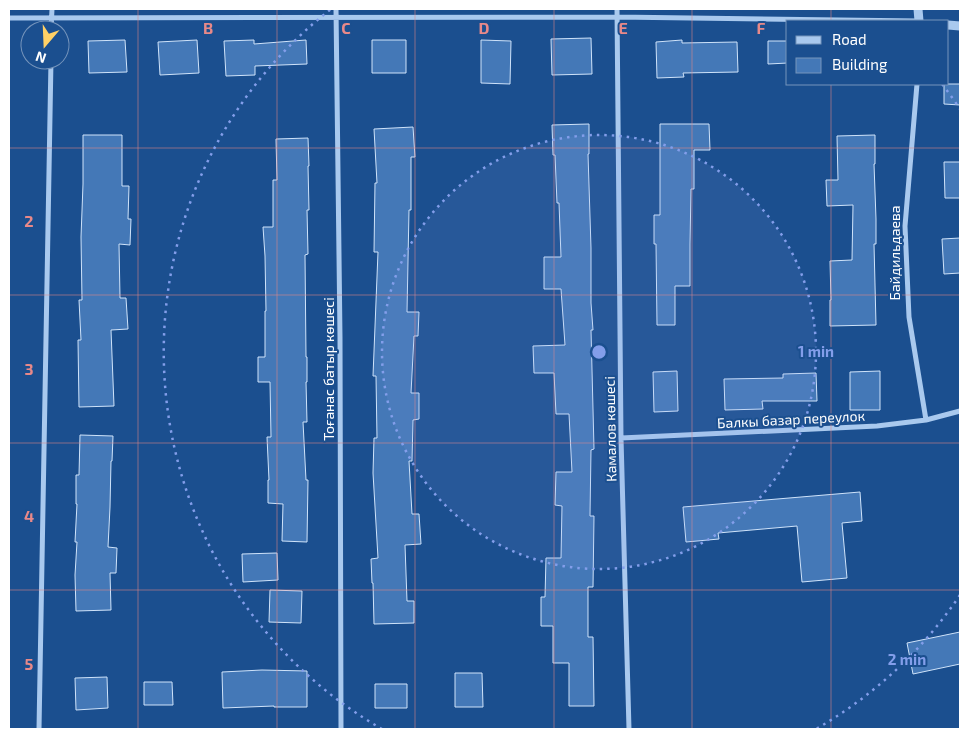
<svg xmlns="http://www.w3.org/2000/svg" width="969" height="738" font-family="'Exo 2',sans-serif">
	<rect width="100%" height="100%" fill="#1b4f8f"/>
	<path fill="#4478b7" stroke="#cfe3fa" d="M591 38 592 74 552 75 551 39Z
		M125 40 127 72 89 73 88 41Z
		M197 40 199 73 160 75 158 42Z
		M254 40V44L306 40 307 64 255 66V75L226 76 224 41Z
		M372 40H406V73H372Z
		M481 40 511 41 510 84 481 83Z
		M682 40V43L737 42 738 72 683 73 684 77 657 78 656 42Z
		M768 41H788V63L768 64Z
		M944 84H960V105L944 104Z
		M589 124V154H588L591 248V303L593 330H591L594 449 591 450 590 516H594L593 587H588V637H593L594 706H569V663H553V626H541V597H545L546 558H561L562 506 555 505 556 472H572L569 414H556L554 373H534L533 346 565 345 561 289H544V257H561L559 203H557L555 155H553L552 125Z
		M660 124H709L710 150H694V189H691L690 244V286H675V325H657L656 244H654V215H660Z
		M413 127 415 157H411V210H409L407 312H419L418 336H414L411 393H419V419L413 420 412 461H409L412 514H419L421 544 405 545 407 601H414V623L374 624 373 583H372L371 559 378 558 373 473 374 438H377L376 376H373L378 252H374L375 183H377L374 129Z
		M83 135H122V186H129L128 219H131L130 245 119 244 120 298H126L128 329 111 330 114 406 79 407 78 340H81L79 300H82L81 237 83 184Z
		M875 135V164H874L876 219V244H874L876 325 830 326V300H831L830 261 852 260 853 205 827 206 826 180H838L837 136Z
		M308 138 309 166H308L309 210H307L308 254 305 255 306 357H307V382H306L307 422H303L306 480H308L307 542 282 541 283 504 268 503V480H269L267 437H271L270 382H258V357H265V311H266L265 256 263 227H273V180H277L276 139Z
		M944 162H960V198H945Z
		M960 238V273L944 274 942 239Z
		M677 371 678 411 654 412 653 372Z
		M880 371V410H850V372Z
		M816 373 817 401H762L763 409 725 410 724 379 783 378V374Z
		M80 435 113 436 112 461H111L110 507 108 547 117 548 116 573H110L111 610 76 611 75 575 77 542H75L77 504H76V475H79Z
		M860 492 862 521 842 523 847 578 802 582 797 526 718 533 719 539 686 542 683 507Z
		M277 553 278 580 243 582 242 554Z
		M270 590 302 591 301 623 269 622Z
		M960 632V664L913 674 907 643Z
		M262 670 307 671V707H274V706L223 708 222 672Z
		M455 673H482L483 707H455Z
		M107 677 108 708 76 710 75 678Z
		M144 682H172L173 705H144Z
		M375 684H407V708H375Z"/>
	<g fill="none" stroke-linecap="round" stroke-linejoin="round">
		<path stroke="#a9c9ee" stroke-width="5" d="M336 9 340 337 341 729
			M617 9 621 438 629 729
			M9 18 617 17 918 21
			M51 30 52 9
			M917 84 905 226 909 317 926 420
			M621 438 877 426 926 420 960 411
			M39 729 51 60"/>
		<path stroke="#a9c9ee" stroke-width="9" d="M918 9 919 21
			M948 25 960 26"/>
	</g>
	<path fill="none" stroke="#e88989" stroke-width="1" stroke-opacity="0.55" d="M138 9V729M277 9V729M415 9V729M554 9V729M692 9V729M831 9V21M831 84V729M9 148H960M9 295H960M9 443H960M9 590H960"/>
	<circle cx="599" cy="352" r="217" fill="#839eea" fill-opacity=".12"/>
	<g fill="none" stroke="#839eea" stroke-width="2.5" stroke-dasharray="2.5 5">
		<circle cx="599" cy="352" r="217"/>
		<path d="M960 595A435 435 0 0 1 816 729M382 729A435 435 0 0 1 331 9M942 84A435 435 0 0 1 960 109"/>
	</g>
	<g text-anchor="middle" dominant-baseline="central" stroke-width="4" stroke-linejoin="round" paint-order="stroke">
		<g font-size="14" fill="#fff" stroke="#1b4f8f">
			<text transform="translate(894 253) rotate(-90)">Байдильдаева</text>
			<text transform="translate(328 369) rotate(-90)">Тоғанас батыр көшесі</text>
			<text transform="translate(791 419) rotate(-3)">Балкы базар переулок</text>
			<text transform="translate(610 429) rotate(-91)">Камалов көшесі</text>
		</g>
	</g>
	<g font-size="16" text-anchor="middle" font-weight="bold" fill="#e88989" stroke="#1b4f8f" stroke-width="4" stroke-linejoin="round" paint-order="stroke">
		<text x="208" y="34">B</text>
		<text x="346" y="34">C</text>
		<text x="484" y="34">D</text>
		<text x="623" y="34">E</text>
		<text x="761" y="34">F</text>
		<text x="29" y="227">2</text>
		<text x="29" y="375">3</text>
		<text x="29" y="522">4</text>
		<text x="29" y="670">5</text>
	</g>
	<circle cx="599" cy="352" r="8" fill="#839eea" stroke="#1b4f8f" stroke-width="2.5"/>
	<g font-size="15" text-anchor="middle" font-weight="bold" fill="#839eea" stroke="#1b4f8f" stroke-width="4" stroke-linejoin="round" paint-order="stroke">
		<text x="816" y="357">1 min</text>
		<text x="907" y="665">2 min</text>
	</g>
	<rect width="969" height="738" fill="none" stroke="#ffffff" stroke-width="20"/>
	<rect x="786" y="20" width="162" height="65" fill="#1b4f8f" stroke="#7695bc"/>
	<rect x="796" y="36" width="25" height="8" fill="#a9c9ee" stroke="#7695bc"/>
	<text x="832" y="45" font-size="15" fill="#ffffff">Road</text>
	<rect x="796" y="58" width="25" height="15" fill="#4478b7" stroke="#7695bc"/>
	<text x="832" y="70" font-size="15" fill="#ffffff">Building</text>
	<g transform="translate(45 45) rotate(199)"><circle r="24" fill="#1b4f8f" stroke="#7695bc"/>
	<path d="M0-4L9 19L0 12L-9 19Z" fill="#ffd166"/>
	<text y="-8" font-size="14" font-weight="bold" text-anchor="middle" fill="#ffffff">N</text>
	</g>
</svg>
